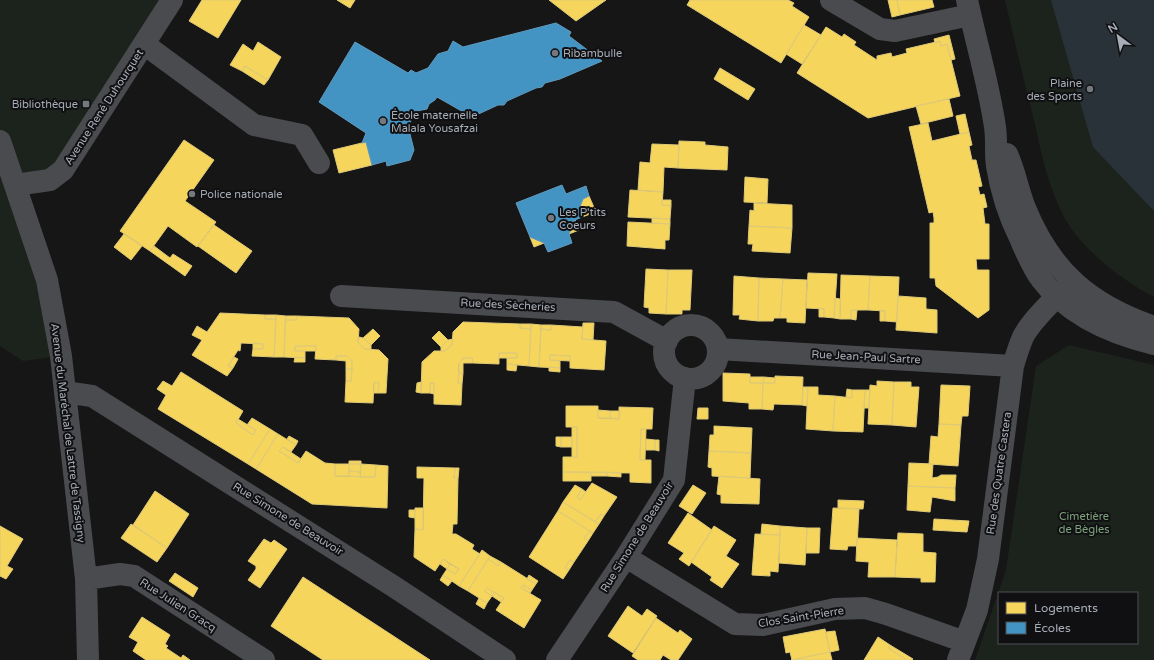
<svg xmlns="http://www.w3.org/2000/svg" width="1154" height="660" font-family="'Varela Round',sans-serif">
	<rect width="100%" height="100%" fill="#161616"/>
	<path fill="#1c231c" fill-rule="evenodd" d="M0 0H172L63 170 15 186 61 356 23 361 0 346Z
		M1005 0H1154V297C1122 280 1082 250 1064 217 1047 185 1041 150 1033 116 1023 77 1014 39 1005 0Z
		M1069 345 1154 365V660H975L1006 570 1036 366ZM999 593H1137V643H999Z"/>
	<path fill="#293238" d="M1051 0H1154V211L1093 147Z"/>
	<path fill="#f6d55c" stroke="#dec977" d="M202 0H241L218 38 189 21Z
		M337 0H355L350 8Z
		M549 0H606L576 21Z
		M690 0H788L794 3 792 6 809 17 781 63 687 5Z
		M888 0H897L900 15 892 17Z
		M897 0H932L934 7 900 15Z
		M804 25 821 35 802 64 786 54Z
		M826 27 842 37 844 34 856 42 854 45 877 60V56L891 53 892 57 907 53 906 49 940 41 941 46 947 44 960 96 868 118 797 73Z
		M949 35 955 59 951 60 947 44 941 46 940 41 935 43 934 39Z
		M258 42 281 57 268 80 245 66 242 71 230 65 243 44 253 51Z
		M245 66 268 80 264 85 242 71Z
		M720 68 755 89 748 100 714 79Z
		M949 99 953 116 921 124 916 106Z
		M965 114 969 132 960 134 956 116Z
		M928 123 932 141 969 132 972 145 969 146 972 160H976L982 186 978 187 980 195 984 194 987 207 983 208 985 224H989V259H976L977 270H989V310L978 318 936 286 935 278H930V223H934V218L933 212 929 213 909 127Z
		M184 140 214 160 185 201 216 222 197 247 168 226 150 251 120 231Z
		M679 141 705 142V145L728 147 727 170 678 168Z
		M366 142 372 165 339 173 333 150Z
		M652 144 679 145 678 168 664 167 663 192 638 190 640 162 650 163Z
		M745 177 768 179 767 203 744 202Z
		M630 190 663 192 662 205 671 206 670 219 628 217Z
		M589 196 596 212 582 217 579 209 583 199Z
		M662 200H671V206L662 205Z
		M754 203 792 205V228L749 226 750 210 754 211Z
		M652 218 670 219V224L652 223Z
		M575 220 579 230 569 234Z
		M628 222 670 224 669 240H665V249L627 246Z
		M214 225 252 251 236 273 198 246Z
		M749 226 792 228 790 253 752 251 753 244H748Z
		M124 234 142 246 131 260 114 247Z
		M530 237 544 243 534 247Z
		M154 246 170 258 173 254 192 266 185 276 150 251Z
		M646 269 668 270 666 314 649 313V308L644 307Z
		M668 270H692L690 310H682V314H666Z
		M808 273 837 274 834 318 824 317V309L806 308Z
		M841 275 870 276 868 310H851V319H840Z
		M734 276 759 278 758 321 739 319 740 315H733Z
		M870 276 899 277 897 322 885 321V311L868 310Z
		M759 278 783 279 780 318H774L773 321H758Z
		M783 279 807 280 805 323 787 322V318H780Z
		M898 296 926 298V309L937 310V333L896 330Z
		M835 298 840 299V319L834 318Z
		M819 308 824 309V317H819Z
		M851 310H857L856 320 851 319Z
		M880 311H885V321H880Z
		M220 313 265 315V319H276L274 357 252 356 253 349H263V344L241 343 240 351 238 350 228 366 233 368 227 376 192 355 202 340 192 335 197 326 207 332Z
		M265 315H276V319H265Z
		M276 315 286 316 284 357H274Z
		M286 316H297L296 320H285Z
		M297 316 349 318 359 329 358 343 365 349 379 350 388 359 386 393H378L379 383 374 382 373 403 345 402 346 381H351L352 369V361L347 356H336V360L315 359 316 346H295V351H305V358L284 357 285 320H296Z
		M463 322 520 324V328L531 329 529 366 507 364V358H517V353H499V364L473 363 472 358H463L459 363 458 383 462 384 461 405 434 404V383H430V393H421L422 362 434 351H445L452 345 453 332Z
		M583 323H594L593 340 582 339Z
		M520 324H531V329L520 328Z
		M531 324 541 325 539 367 529 366Z
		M541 325H551V330L541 329Z
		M551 325 583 327 582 339 606 341 604 370 570 368V356L550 355V360L560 361V368L539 367 541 329 551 330Z
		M373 329 380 336 371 345 363 338Z
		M439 331 448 340 441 347 432 338Z
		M359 337 363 338 371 345V350L365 349 358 343Z
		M453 339 452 345 445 351H441V347L448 340Z
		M253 343 263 344V349H253Z
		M295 346H316V351H295Z
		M499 353H517V358H499Z
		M550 355 570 356V361L550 360Z
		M336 356H347L352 361V369H346V361L336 360Z
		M234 357 238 359 233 368 228 366Z
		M295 357 305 358V362H294Z
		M463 358H472L473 363H463V373H459V363Z
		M507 364 517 365 516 371 507 370Z
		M549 367 560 368V372L549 371Z
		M346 369H352L351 381H346Z
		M181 372 243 411 236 423 253 435 256 430 247 425 252 418 270 429 248 464 158 409 166 395 157 389 163 381 172 386Z
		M459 373H463L462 384 458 383Z
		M723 373 750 374V383H763L762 409H749V403L723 401Z
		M775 376 803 377 802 405 774 404 773 410 762 409 763 383H775Z
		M750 377H764L763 383H750Z
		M764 377 775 378V383H763Z
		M877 381 894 382 892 425 868 424 870 385 877 386Z
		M374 382 379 383 378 393H374Z
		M421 382V393L416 392 417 383Z
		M894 382H911V387H919L916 427 892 425Z
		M430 383H434V394L430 393Z
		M941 385 970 386 968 416H962L961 425 939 424Z
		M803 387H808L807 406 802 405Z
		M808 387H818V395L835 396 833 431 806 429Z
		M847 389 852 390V398L846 397Z
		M852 390H865L863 432 833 431 835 396 852 398Z
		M865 390H870L869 408H864Z
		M566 406H598V418L619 419V407L653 408 652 429H641L640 460H651V483L630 482V473L563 472V457H577V427H566Z
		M698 408H708V419H697Z
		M598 410 610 411V418H598Z
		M610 411H620L619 419 610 418Z
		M238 419 256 430 253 435 236 423Z
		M939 424 961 425 958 466 929 464 931 436 938 437Z
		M714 426 752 428 751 453 709 451 710 435H714Z
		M572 427H577V457H572Z
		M270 429 278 434 256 469 248 464Z
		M641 429H646L645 460H640Z
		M278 434 296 445 291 452 283 447 279 451 298 463 306 451 325 463 335 464V476L375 477 376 465 388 466 387 508 312 504 256 469Z
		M289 436 298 441 296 445 287 439Z
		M556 437H561V447L556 446Z
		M561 437H572V447H561Z
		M646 439 655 440V450H646Z
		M655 440H659V451L655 450Z
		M283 447 301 459 298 463 279 451Z
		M709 451 751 453 750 478 712 476V468L708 467Z
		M349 461H361V464H349Z
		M909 463 933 464 932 478 938 477 941 475H956L955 488 908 486Z
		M335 464H349V476H335Z
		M349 464H361L360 472 349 471Z
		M361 464 376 465 375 477H360Z
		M417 467 455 468 454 478 458 479 457 524H453L452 534H456L474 545 472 549 480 554 459 586 443 575 447 569 455 574 459 569 443 559 435 571 414 557 415 529 423 530 424 478H417Z
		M455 468H459L458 479 454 478Z
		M349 471 360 472V477L349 476Z
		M563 472H591V481H563Z
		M591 472H607V476H591Z
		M607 472 621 473V477L607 476Z
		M719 476 760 479 759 504 721 503V495L717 494Z
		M592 483 617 497 604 516 601 514 595 522 563 502 575 485 582 489 577 497 580 500Z
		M693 485 706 493 692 514 679 506Z
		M908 486 955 488V501L932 497 930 512 907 510Z
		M582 489 586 492 580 500 577 497Z
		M155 491 189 514 167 548 133 525Z
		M838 500 864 501 863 509 838 508Z
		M563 502 599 524 593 533 558 511Z
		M415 508H423V530L415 529Z
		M833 508 859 509 857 546H848L847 550 830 549Z
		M409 510H415V518L409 517Z
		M558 511 590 531 584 538 588 541 574 562 570 560 565 568 569 570 563 579 529 557Z
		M688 513 712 530 689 566 679 559 684 553 668 543Z
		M601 514 604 516 599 524 595 522Z
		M934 519 969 521 967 532 933 530Z
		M131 524 167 548 157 562 121 538Z
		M762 524 780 526V535L761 534Z
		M0 526 23 539 7 566 13 569 6 579 0 576Z
		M714 526 736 540 726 556 739 564 722 588 710 580 712 577 691 562Z
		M780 526 807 528 805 565 779 563Z
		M807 528H820L819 553H806Z
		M590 531 593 533 588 541 584 538Z
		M898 533 923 534V552L936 553 935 582H921V578L895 577Z
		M755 534 780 535 778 572 770 571V576L752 575Z
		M857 538 897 540 895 577H868L869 562 856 561Z
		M264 539 271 543 274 540 287 549 260 588 248 580 256 569V566L248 561Z
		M482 550 490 556 468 591 459 586Z
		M490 556 501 562 498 566 488 559Z
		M443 559 450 564 447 569 440 564Z
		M488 559 498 566 501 562 536 584 532 590 523 585 521 588 541 600 524 628 496 610 504 598 487 588 484 591 492 596 487 603 468 591Z
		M570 560 574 562 569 570 565 568Z
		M450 564 459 569 455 574 447 569Z
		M175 573 198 588 193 597 169 581Z
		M443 575 452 581 448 586 440 580Z
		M529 575 538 581 536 584 527 579Z
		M303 577 430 660H323L271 626Z
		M523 585 532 590 530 593 521 588Z
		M487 588 494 592 492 596 484 591Z
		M494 592 504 598 501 602 492 596Z
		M479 598 487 603 484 609 476 604Z
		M628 606 642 616 647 609 657 616 633 653 608 636Z
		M142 617 170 635 165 644 168 646 166 648 181 658 183 655 190 660H146L133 651 138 642 129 637Z
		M656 618 678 633 680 630 692 639 678 660H671L663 655 660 660H638L632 656Z
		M825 629 830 652 792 660 790 652 786 653 783 637Z
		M835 631 839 650 830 652 826 632Z
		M878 637 890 645 888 648 907 660H864Z
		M890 645 913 659 912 660H907L888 648Z
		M830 652 832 660H791H792Z"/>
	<path fill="#4393c3" stroke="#619bbf" d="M556 23 571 32 569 36 602 61 560 79 545 83 542 87 536 88 507 101 504 105H498L472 117 437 97 435 100 429 104 427 109 417 111 408 126 414 150 410 160 387 166 386 161 372 165 366 142 362 143 366 133 319 102 355 42 408 73 411 70 416 73 428 68 438 54 448 51 453 41 463 47Z
		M562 185 566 194 586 186 589 196 583 199 579 209 582 217 575 220 569 234 572 243 548 252 544 243 530 237 516 203Z"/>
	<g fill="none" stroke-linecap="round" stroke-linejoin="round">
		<path stroke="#4a4b4f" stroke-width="22" d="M831 0 880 29 895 31 970 15
			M967 0C976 42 989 85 995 127 997 140 995 153 997 166 1001 191 1009 216 1020 238 1026 252 1032 267 1041 279 1068 315 1112 334 1154 344
			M144 44 254 125 302 135 319 163
			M0 141 47 280 61 356 86 579 88 660
			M1007 154C1015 171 1018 191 1025 208 1051 272 1090 305 1154 327
			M15 185 50 180 63 170 172 0
			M341 296 614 312 667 341
			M664 352a27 27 0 1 1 54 0a27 27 0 1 1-54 0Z
			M718 349 1013 366
			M65 392 92 396 393 586 505 660
			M626 557 735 624 763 625 835 609 865 608 886 614 965 642
			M86 579 120 574 134 576 264 660
			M557 660 626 557 674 480 685 378
			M958 660 977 610 988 559 1013 366C1016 356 1019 346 1023 337 1032 319 1058 296 1072 281"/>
	</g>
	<g fill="#74787f" stroke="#101012" stroke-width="1.5">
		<circle cx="555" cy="53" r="4"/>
		<circle cx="1090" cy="89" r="4"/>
		<rect x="82" y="100" width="8" height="8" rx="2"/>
		<circle cx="383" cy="121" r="4"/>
		<circle cx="192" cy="194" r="4"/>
		<circle cx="551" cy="218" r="4"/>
	</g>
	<g text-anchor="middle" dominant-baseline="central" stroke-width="4" stroke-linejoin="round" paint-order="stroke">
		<g font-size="11" fill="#a7adb7" stroke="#101012" text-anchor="start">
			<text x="563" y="53">Ribambulle</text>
			<text x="1082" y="83" text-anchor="end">Plaine<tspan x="1082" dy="13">des Sports</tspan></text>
			<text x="78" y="104" text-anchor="end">Bibliothèque</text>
			<text x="391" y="115">École maternelle<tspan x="391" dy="13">Malala Yousafzai</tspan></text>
			<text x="200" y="194">Police nationale</text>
			<text x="559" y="212">Les P'tits<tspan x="559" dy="13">Coeurs</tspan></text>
		</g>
		<g font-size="11" fill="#a7adb7" stroke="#101012">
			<text transform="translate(104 107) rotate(-57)">Avenue René Duhourquet</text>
			<text transform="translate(508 305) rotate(3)">Rue des Sècheries</text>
			<text transform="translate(866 357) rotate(3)">Rue Jean-Paul Sartre</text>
			<text transform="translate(68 433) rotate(83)">Avenue du Maréchal de Lattre de Tassigny</text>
			<text transform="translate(999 473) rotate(-82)">Rue des Quatre Castera</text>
			<text transform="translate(288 519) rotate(32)">Rue Simone de Beauvoir</text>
			<text transform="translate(637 537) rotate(-58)">Rue Simone de Beauvoir</text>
			<text transform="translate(178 605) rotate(33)">Rue Julien Gracq</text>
			<text transform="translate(801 617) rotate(-9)">Clos Saint-Pierre</text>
		</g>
		<g font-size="11" fill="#7ea27d" stroke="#101012">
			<text x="1084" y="516">Cimetière<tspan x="1084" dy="13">de Bègles</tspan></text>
		</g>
	</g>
	<rect x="998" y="592" width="140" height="52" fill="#101012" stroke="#4c4f54"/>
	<rect x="1006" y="602" width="20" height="12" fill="#f6d55c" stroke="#4c4f54"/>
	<text x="1034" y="612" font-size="12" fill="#a7adb7">Logements</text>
	<rect x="1006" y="622" width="20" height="12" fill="#4393c3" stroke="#4c4f54"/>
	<text x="1034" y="632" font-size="12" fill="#a7adb7">Écoles</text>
	<g transform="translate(1118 36) rotate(328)" stroke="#101012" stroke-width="3" paint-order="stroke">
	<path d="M0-3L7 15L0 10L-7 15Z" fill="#a7adb7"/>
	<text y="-6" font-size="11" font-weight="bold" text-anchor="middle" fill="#a7adb7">N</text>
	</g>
</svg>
